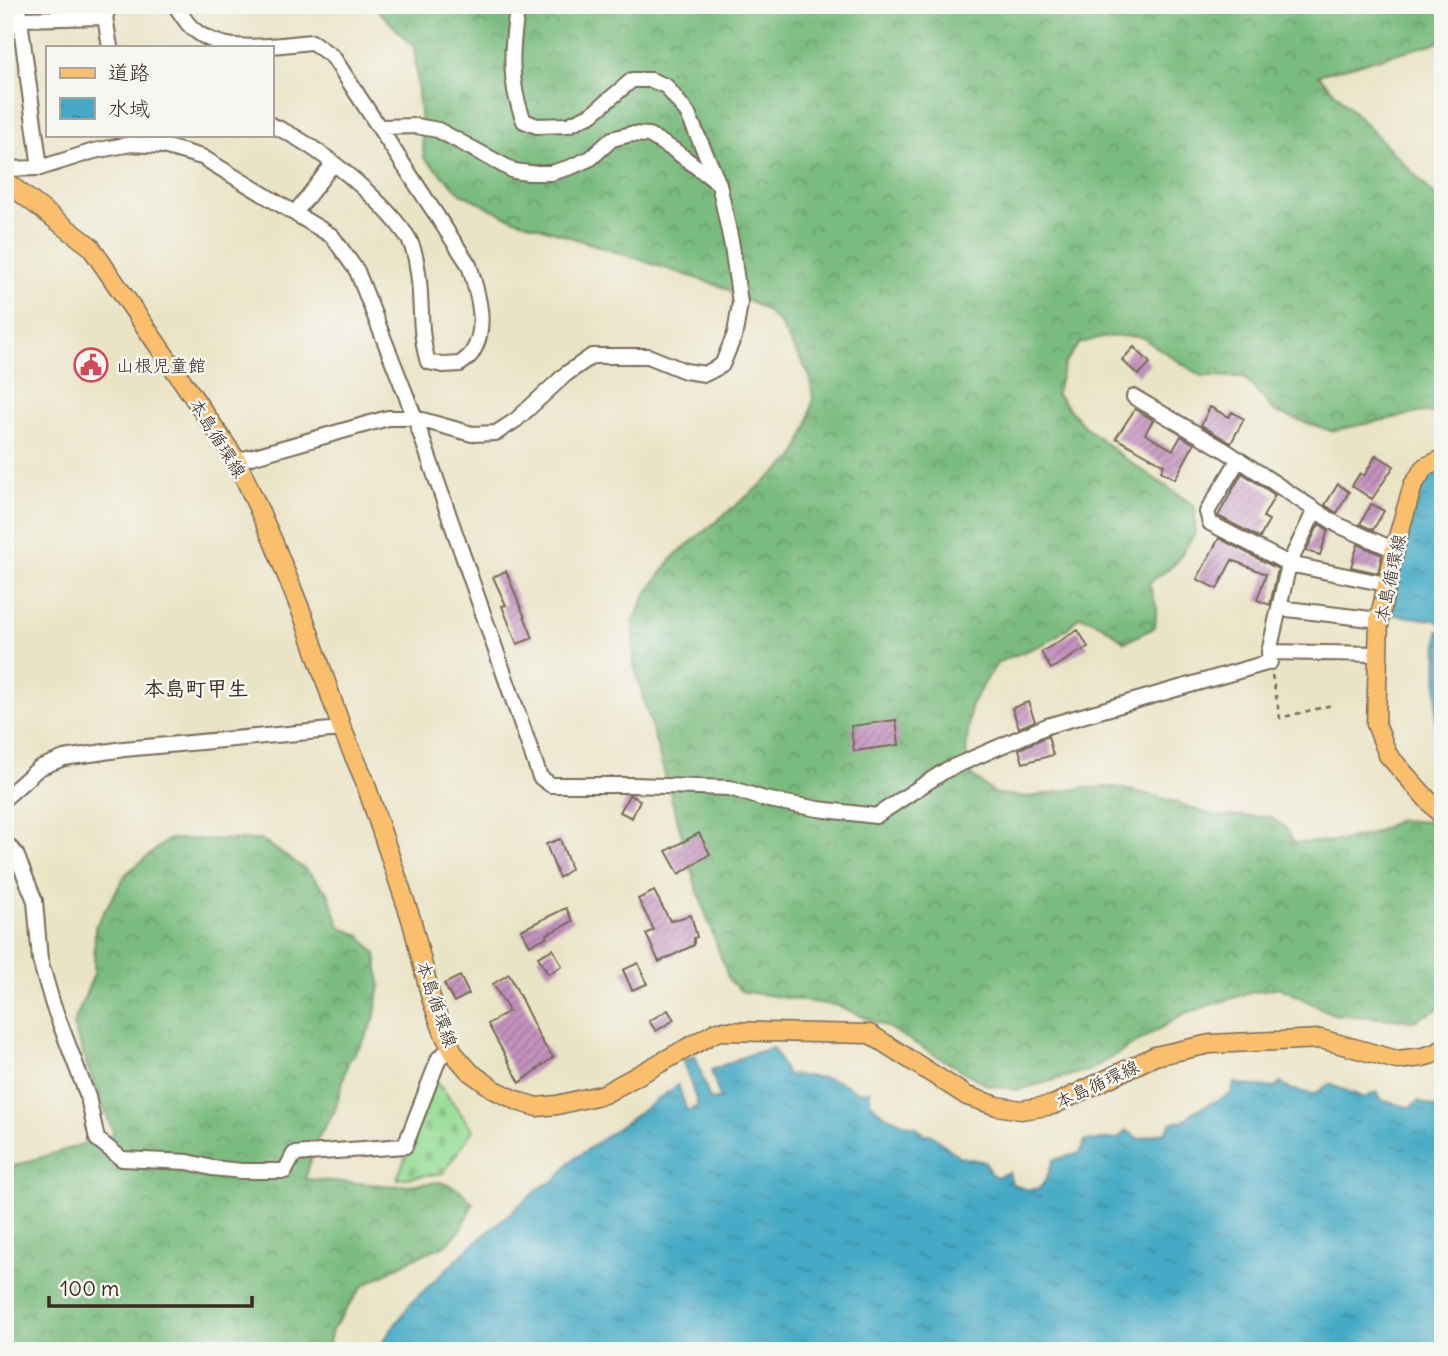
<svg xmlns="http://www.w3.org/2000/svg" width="1448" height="1356" font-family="Delius,'Klee One',sans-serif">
	<defs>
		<pattern id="forest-crowns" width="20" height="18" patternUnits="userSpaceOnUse" patternTransform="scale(1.75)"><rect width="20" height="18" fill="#7abc7f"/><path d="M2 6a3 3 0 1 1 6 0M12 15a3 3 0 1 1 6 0" fill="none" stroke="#659967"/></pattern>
		<pattern id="cemetery-stones" width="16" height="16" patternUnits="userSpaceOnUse" patternTransform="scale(1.75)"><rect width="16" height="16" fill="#98dd96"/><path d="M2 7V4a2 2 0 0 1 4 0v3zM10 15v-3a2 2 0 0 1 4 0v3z" fill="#84be81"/></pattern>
		<pattern id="water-ripples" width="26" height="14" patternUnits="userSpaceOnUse" patternTransform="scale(1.75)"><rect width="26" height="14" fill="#45aac5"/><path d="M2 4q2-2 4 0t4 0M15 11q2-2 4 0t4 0" fill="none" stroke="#3b8b9f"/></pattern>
		<pattern id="building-hatch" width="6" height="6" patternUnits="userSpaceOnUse" patternTransform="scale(1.75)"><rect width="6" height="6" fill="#c492bf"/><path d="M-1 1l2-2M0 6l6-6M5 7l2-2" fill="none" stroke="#a0779b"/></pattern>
	</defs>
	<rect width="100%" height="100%" fill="#f6f6f2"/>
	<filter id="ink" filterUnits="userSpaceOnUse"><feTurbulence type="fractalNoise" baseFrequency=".0143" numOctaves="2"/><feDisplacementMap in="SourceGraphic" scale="14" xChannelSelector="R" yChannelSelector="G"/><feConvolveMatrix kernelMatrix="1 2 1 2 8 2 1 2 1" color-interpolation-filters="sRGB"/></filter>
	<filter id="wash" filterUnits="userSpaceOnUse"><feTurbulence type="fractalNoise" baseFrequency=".00686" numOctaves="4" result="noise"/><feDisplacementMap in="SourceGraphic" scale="28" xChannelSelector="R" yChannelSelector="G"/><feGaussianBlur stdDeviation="1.57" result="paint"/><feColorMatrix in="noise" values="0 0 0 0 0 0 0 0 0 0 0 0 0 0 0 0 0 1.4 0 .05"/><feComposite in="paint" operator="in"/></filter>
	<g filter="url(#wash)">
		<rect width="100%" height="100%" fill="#eae4c6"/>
		<path fill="url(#forest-crowns)" stroke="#5a734e" stroke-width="2" d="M373 5H1443V41L1318 75 1443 204V414L1423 412 1331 431 1275 412 1244 377 1201 376 1141 337 1120 336 1098 338 1079 344 1065 363 1056 394 1083 425 1120 455 1195 506V533L1175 564 1149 583 1157 609 1154 628 1125 642 1102 625 1080 616 1069 627 1046 643 998 662 971 704 966 751 972 776 996 794 1029 797 1081 788 1114 787 1159 797 1215 816 1270 817 1285 827 1294 843 1339 841 1372 834 1398 820 1429 822 1443 831V1006L1414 1021 1333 1014 1279 987 1245 994 1186 1013 1090 1070 1018 1090 987 1085 887 1027 839 1006 741 991 729 980 695 883 634 664 633 623 646 594 674 556 795 457 808 425 813 397 809 374 779 323 764 309 723 287 506 216 462 194 424 158 414 47Z
			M169 839 262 840 306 870 328 893 340 927 361 936 376 954 380 985 374 1020 363 1042 348 1062 335 1110 318 1138 305 1179 395 1186 441 1182 460 1190 473 1203 462 1228 447 1244 410 1260 362 1287 332 1330 327 1351H5V1169L114 1134 93 1082 73 1025 94 974 95 927 126 874Z"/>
		<path fill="url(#cemetery-stones)" stroke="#6a845a" stroke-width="2" d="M436 1080 473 1130 443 1173 397 1179Z"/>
		<path fill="url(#water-ripples)" stroke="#406a72" stroke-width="2" d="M1443 464V624H1439V621L1389 614 1418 474Z
			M1438 631 1443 632V744L1436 739Z
			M773 1048 787 1075C809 1077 839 1075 856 1092L870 1091V1102L883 1115C896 1117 902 1125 916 1127L923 1134H930L960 1157 985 1162 990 1173 997 1177 1009 1172 1012 1184C1040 1198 1046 1185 1053 1160L1080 1153 1085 1141 1118 1139 1126 1130 1139 1139 1165 1132 1171 1123 1184 1121 1194 1111 1231 1094 1234 1083C1248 1087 1260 1085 1274 1088L1281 1082 1289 1089 1315 1094 1329 1084 1365 1098 1376 1092 1383 1101 1409 1107 1419 1101 1443 1111V1351H376L411 1303 470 1247 541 1187 556 1180 570 1162 678 1085 687 1111 698 1106 683 1060 695 1055 710 1100 720 1098 711 1070 753 1053Z"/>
		<g id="blocks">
			<path fill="url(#building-hatch)" d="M1134 347 1150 363 1138 375 1122 360Z
				M1210 407 1229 417 1232 412 1244 419 1231 443 1201 425Z
				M1135 409 1153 420 1145 434 1173 450 1181 436 1194 444 1175 479 1161 471 1164 465 1116 438Z
				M1376 455 1394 466 1372 499 1352 486 1360 473 1364 476Z
				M1242 473 1275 495 1263 517 1269 520 1260 538 1218 516Z
				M1338 484 1349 492 1337 513 1325 505Z
				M1371 504 1384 511 1373 530 1360 524Z
				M1319 524 1328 530 1320 555 1306 551Z
				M1219 538 1278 569 1270 605 1257 600 1266 574 1232 560 1217 589 1197 579Z
				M1358 544 1382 555 1378 573 1351 567Z
				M506 571 533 638 517 644 502 606 506 605 493 577Z
				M1078 630 1088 647 1051 669 1041 652Z
				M1028 702 1035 721 1019 728 1012 708Z
				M896 720 899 745 854 751 851 726Z
				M1048 736 1053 755 1023 763 1019 749Z
				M629 795 640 800 632 818 620 812Z
				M699 833 710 854 679 874 666 851Z
				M560 839 571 869 559 878 546 844Z
				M654 891 670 921 691 915 697 937 694 938V945L659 962 646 934 654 930 638 899Z
				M566 908 573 921 546 935 547 937 530 945 521 930Z
				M553 949 562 966 548 974 538 957Z
				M638 963 647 984 632 990 623 970Z
				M509 974 542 1042 553 1057 520 1083 488 1024 509 1011 493 984Z
				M460 976 469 994 454 1002 444 984Z
				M668 1010 674 1020 656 1031 649 1021Z"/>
		</g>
	</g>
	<g filter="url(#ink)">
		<use href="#blocks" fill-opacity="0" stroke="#786b59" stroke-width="2"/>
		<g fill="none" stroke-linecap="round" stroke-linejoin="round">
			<defs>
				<path id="minor" d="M18 5 40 168
					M110 5 105 17 110 47
					M175 5C180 12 185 21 191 27 223 57 273 45 312 42L333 57 469 265C477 291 489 327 472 353 469 357 464 361 460 364L443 365 428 362C418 330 423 298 417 266 416 257 412 243 407 236 380 197 315 143 271 125
					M20 19 105 17
					M381 127 416 126 438 130 514 171 529 173H551L571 167 591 158 612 139 631 134 649 135 674 150 718 183
					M5 169 40 168 94 151 131 144 163 146 202 157 332 236 357 271 415 418 540 777 551 785H632L730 788 764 799 818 809 876 816 946 770 1047 726 1270 662 1269 652 1289 564 1386 584
					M295 213 333 164
					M1134 397 1226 451 1338 525 1395 550
					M1239 459 1207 512 1210 523 1289 564 1315 510
					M237 461 388 418H415L472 434 496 433 516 420 566 374 592 356H648L685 371 705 374 722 365 735 334 740 303 732 246 719 184 688 114 666 86 651 80H632L592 114 568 125 537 126 524 121C508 82 511 46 518 5
					M1279 608 1379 620
					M1269 652 1378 654
					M5 798 39 768 64 758 124 749 342 729
					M5 842 16 854 35 901 40 960 53 1005 88 1097 97 1139 122 1159 188 1162 212 1168 242 1171H285L294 1154 405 1146 439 1058 451 1048"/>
				<path id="major" d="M5 181 90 246 237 461 273 541 305 621 342 729 364 779 412 922 431 998 444 1034 455 1055 470 1072 495 1090 520 1102 537 1107 557 1105 604 1094 718 1031 870 1034 967 1096 997 1106 1021 1110 1053 1105 1155 1056 1210 1044 1321 1039 1397 1060 1423 1057 1439 1052 1443 1048
					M1443 459 1425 467 1413 485 1397 540 1379 620 1376 724 1388 755 1443 817"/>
			</defs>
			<use href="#minor" stroke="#786b59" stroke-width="18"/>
			<use href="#major" stroke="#786b59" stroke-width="21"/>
			<path stroke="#786b59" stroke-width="2.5" stroke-dasharray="5 5" stroke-linecap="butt" d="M1272 675 1280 718 1332 705"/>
			<use href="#minor" stroke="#fff" stroke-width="14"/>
			<use href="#major" stroke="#f9bf6d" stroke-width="18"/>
		</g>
	</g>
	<defs>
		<symbol id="civic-ring" viewBox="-11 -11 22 22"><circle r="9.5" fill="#f6f6f2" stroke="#d1495b" stroke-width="1.5"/><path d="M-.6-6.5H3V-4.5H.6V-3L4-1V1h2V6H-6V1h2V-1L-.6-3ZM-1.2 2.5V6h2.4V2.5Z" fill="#d1495b"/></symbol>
	</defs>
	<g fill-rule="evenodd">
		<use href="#civic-ring" x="72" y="346" width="38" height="38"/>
	</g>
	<g text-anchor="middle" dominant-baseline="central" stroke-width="5" stroke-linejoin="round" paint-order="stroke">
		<g font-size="18" fill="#3b2a1e" stroke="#f6f6f2" text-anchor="start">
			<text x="116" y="365">山根児童館</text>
		</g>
		<g font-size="18" fill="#3b2a1e" stroke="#f6f6f2">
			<text transform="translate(218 438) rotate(58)">本島循環線</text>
			<text transform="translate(1390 578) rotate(-78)">本島循環線</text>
			<text transform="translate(437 1004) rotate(71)">本島循環線</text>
			<text transform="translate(1097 1084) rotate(-25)">本島循環線</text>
		</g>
		<g font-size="21" font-weight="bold" fill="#3b2a1e" stroke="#f6f6f2">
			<text x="196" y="688">本島町甲生</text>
		</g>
	</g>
	<rect width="1448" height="1356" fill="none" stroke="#f6f6f2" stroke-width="28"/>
	<rect x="46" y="46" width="228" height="91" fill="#f6f6f2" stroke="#aba49d" stroke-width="2"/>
	<rect x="60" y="68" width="35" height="10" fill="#f9bf6d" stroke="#aba49d" stroke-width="2"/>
	<text x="108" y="80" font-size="21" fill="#3b2a1e">道路</text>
	<rect x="60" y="98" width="35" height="21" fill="url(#water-ripples)" stroke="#aba49d" stroke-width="2"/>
	<text x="108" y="116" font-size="21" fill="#3b2a1e">水域</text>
	<path d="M49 1296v10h203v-10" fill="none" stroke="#3b2a1e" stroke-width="3.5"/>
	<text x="60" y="1296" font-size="21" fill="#3b2a1e" stroke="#f6f6f2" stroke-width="5" paint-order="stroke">100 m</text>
</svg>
